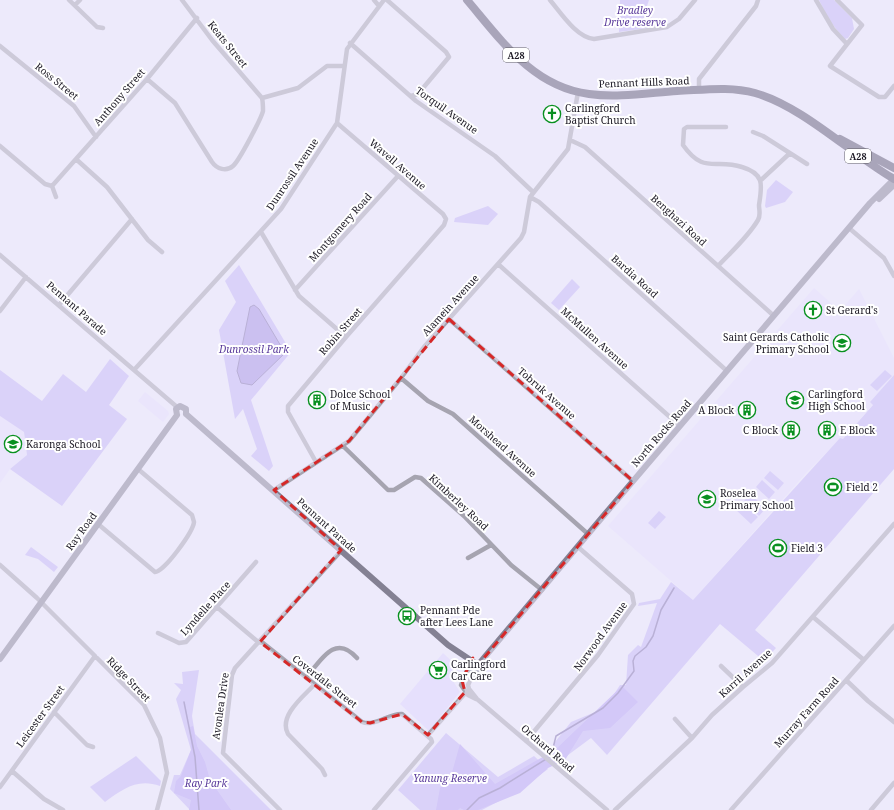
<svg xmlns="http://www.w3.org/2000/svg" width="894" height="810" font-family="'Noto Serif',serif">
	<rect width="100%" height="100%" fill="#edeafb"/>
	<path fill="#e6e0fd" d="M814 288 840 311 859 289 894 358V375L870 402 873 404 843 439 841 438 807 472 693 600 608 526Z
		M145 392 168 411 169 414 163 422 138 401Z
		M0 416 24 432 27 455 10 469 0 483Z
		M443 653 459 668 453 681 460 692 429 731 400 704Z"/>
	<path fill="#c4b7f6" d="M620 0H649L647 6 655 27 619 32Z
		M819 0H834L852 18 854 29 848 38 845 39C833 27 826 15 819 0Z
		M776 180 793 192 785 202 766 208 765 206 767 190Z
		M488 206 498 214 488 225 454 222 455 218Z
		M239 265 291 352 251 400 273 466 269 471 251 456 257 449 243 409 235 419 219 330 236 302 225 281Z
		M572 279 580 287 559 310 551 303Z
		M110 359 129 376 109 405 127 419 62 506 10 469 27 455 24 432 0 416V370L42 401 63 374 86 392Z
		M885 370 892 376 877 391 870 385Z
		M894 375V469L755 630 776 648 764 661 720 624 607 755 591 738 560 761 550 752 555 742 571 722 605 708 620 685H626L628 655 638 645 641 647 657 603 638 606 639 603 660 599 671 582 693 600 840 438 843 439 873 405 870 402Z
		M770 471 784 483 778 490 764 478Z
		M762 480 775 492 769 499 756 487Z
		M750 494 766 508 759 516 744 501Z
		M742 503 758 517 751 524 736 510Z
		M659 511 666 517 655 529 648 523Z
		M31 547 58 567 54 572 38 559 25 555Z
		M199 670 192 716 195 734 271 810H190L170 789 174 775H180L191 750 176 699 181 690 174 683 183 684 182 672Z
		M446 733 498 777 534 756 548 769 520 790 482 810H420L398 790Z
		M136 756 161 781 160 786C137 778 123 789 105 802L90 787Z"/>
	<path fill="#b39ff3" d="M622 686 638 702 610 728 583 731 565 760 548 768 520 793 478 810H464L460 808 458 810H436L440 788 451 776 460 744 495 784 555 750Z
		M193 726 197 746 205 762 210 780 231 810H189L191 800 174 793 176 781 181 776 191 750 190 727Z"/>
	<path fill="#a38ee2" stroke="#7a6ba9" d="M254 305 259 309 285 353 252 385 241 383 237 371 250 307Z"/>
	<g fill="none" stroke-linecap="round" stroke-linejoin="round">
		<path stroke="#7a6ba9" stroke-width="1.5" d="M184 702 195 757 199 810
			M467 810 479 798 500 788 551 756 556 736 603 708 618 693 634 671 633 661 635 656 646 647 653 636 661 610 674 588"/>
		<path stroke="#a6a4b0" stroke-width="4.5" d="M69 0 97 27 103 28
			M182 0 212 40 262 98
			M374 0 379 6
			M387 0 446 52 449 57 418 94 411 96
			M550 0C561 13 576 37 594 39L667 27 679 19 695 0
			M816 0 833 29 847 44
			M837 0 862 25 830 66 879 97H885L894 86
			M75 5 80 0
			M350 43 416 101 495 156 533 192
			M0 46 74 106 96 137
			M147 79 175 103 212 162C217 169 226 172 233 166 239 161 261 119 263 111 263 106 263 102 262 98L298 88 327 66H344
			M699 90V79L756 6 758 0
			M753 132 763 136 807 164
			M570 140 585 147 774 316
			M0 146 45 184 52 186
			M77 160 107 187 148 240 162 252
			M761 180 789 154
			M52 186 147 79 197 18
			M52 186 56 197
			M530 197 539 202 727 371
			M849 228 884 258 894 276
			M261 232 299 296 346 337
			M0 255 177 407
			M498 264 680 426
			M718 266C731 252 748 237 758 220 761 215 759 210 759 205 762 185 765 174 742 167 715 158 704 175 683 145L684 129 687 127H726
			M295 290 398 176
			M59 305 132 219
			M0 311 26 277
			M449 319 633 481
			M134 370 281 209 337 123 347 49 384 0
			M401 378 428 401 453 414 588 534
			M343 446 388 490H394L415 477 421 478 464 516 511 565 542 590
			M316 462 288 412V406L346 337 444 225 446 219 443 214 337 123
			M274 490 349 441 401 378 424 347 521 238 524 232 530 197 568 149 578 92
			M98 524 155 572C164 572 193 532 194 522L192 515 138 469
			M468 558 491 545
			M0 565 37 598 144 705 160 738 167 773 157 810
			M218 608 257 641 263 643 362 722C375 727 389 713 402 714L431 739 432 742 374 810
			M813 617 864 660
			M158 633 179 643 186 642 256 562
			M721 666 743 687
			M467 670 461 685 468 695 476 699
			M306 678C321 660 335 633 357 658
			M847 681 868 701 894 722
			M314 685C304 696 278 716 288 734L322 769 325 775
			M469 689 477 699 607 810
			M54 712 87 745 93 747
			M675 719 692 738
			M428 735 469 689 468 685 473 674
			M526 741 598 655 634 604 632 594 578 547
			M12 771 44 799 63 810
			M0 787 95 656
			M280 810 223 753 232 675 235 668 341 551
			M615 810 692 738 712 715 743 687 772 663 894 524
			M731 810 894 626
			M871 810 894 783"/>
		<path stroke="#848193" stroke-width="6" d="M879 199 894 185
			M186 414 448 645 478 665
			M177 415 176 409 180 406 186 409V414
			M0 659 177 415
			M472 662 469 663 467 668 471 674 478 672V665
			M478 665 605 514 870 203 894 179"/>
		<path stroke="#58536b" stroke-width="8" d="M467 0C501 40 533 87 589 94 617 98 648 93 677 91 703 90 730 86 755 93 802 106 851 154 894 179
			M840 139 894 168"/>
	</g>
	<path d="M0 0H894V810H0ZM449 319 633 481 478 665 473 658 462 680 465 692 428 735 402 714 370 723 362 722 260 642 341 550 274 490 349 441Z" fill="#edeafb" fill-opacity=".55" fill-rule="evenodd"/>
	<path fill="none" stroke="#d62828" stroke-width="3" stroke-dasharray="8 5" stroke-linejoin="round" d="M449 319 633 481 478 665 473 658 462 680 465 692 428 735 402 714 370 723 362 722 260 642 341 550 274 490 349 441Z"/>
	<defs>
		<symbol id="church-ring" viewBox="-11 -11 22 22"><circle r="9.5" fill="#fff" stroke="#099020" stroke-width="1.5"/><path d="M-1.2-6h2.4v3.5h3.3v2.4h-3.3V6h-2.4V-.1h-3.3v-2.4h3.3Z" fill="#099020"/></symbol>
		<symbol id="school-ring" viewBox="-11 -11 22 22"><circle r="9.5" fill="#fff" stroke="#099020" stroke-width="1.5"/><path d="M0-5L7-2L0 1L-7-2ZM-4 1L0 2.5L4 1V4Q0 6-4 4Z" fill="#099020"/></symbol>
		<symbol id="building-ring" viewBox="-11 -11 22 22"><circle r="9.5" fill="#fff" stroke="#099020" stroke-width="1.5"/><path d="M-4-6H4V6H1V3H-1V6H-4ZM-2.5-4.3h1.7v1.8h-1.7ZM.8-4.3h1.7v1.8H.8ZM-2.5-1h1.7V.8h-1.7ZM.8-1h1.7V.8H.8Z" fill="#099020"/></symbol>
		<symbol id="stadium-ring" viewBox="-11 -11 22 22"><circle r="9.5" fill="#fff" stroke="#099020" stroke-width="1.5"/><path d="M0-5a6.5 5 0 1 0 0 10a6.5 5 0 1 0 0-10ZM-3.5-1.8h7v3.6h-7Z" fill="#099020"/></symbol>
		<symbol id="bus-ring" viewBox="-11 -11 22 22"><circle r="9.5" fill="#fff" stroke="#099020" stroke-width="1.5"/><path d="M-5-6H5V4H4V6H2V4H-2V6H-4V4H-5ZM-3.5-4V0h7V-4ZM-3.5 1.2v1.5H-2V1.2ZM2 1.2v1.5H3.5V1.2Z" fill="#099020"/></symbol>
		<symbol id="supermarket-ring" viewBox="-11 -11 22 22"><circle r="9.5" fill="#fff" stroke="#099020" stroke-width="1.5"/><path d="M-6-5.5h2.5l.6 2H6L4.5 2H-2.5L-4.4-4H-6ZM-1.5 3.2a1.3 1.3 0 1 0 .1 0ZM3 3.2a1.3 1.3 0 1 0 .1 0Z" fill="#099020"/></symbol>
	</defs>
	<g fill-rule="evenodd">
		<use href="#church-ring" x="542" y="104" width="20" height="20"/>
		<use href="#church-ring" x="803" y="300" width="20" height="20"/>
		<use href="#school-ring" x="832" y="333" width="20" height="20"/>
		<use href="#building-ring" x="307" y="390" width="20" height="20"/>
		<use href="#school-ring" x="785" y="390" width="20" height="20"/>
		<use href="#building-ring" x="737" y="400" width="20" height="20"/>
		<use href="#building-ring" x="781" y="420" width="20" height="20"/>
		<use href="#building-ring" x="817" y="420" width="20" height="20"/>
		<use href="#school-ring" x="3" y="434" width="20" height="20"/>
		<use href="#stadium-ring" x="823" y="477" width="20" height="20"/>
		<use href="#school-ring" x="697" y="489" width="20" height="20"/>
		<use href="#stadium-ring" x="768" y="538" width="20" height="20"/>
		<use href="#bus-ring" x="397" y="606" width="20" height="20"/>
		<use href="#supermarket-ring" x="428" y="660" width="20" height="20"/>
	</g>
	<g text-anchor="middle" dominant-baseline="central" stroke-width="4" stroke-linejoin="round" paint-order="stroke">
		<g fill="#fff" stroke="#5f5d65" stroke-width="1">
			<rect x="503" y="48" width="26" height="14" rx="3"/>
			<rect x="845" y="149" width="26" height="14" rx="3"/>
		</g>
		<g font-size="9" font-weight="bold" fill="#1b1823">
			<text x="516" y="55">A28</text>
			<text x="858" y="156">A28</text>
		</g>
		<g font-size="10" font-style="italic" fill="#58399a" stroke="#fff">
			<text x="635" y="10">Bradley<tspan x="635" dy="12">Drive reserve</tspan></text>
			<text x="254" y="349">Dunrossil Park</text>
			<text x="450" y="778">Yanung Reserve</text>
			<text x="206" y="783">Ray Park</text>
		</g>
		<g font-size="10" fill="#1b1823" stroke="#fff">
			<text transform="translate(228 44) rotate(51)">Keats Street</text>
			<text transform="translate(57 81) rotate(39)">Ross Street</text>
			<text transform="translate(644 82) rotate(-2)">Pennant Hills Road</text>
			<text transform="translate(119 97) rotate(-49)">Anthony Street</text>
			<text transform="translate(447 110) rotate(35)">Torquil Avenue</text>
			<text transform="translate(398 164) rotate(41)">Wavell Avenue</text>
			<text transform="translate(292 174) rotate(-56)">Dunrossil Avenue</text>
			<text transform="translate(679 220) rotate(42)">Benghazi Road</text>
			<text transform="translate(340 227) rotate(-48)">Montgomery Road</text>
			<text transform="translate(635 276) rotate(42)">Bardia Road</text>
			<text transform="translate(450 305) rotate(-48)">Alamein Avenue</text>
			<text transform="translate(77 308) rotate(41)">Pennant Parade</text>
			<text transform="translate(340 331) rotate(-49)">Robin Street</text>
			<text transform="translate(595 338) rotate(42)">McMullen Avenue</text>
			<text transform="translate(547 393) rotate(41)">Tobruk Avenue</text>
			<text transform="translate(661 433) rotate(-49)">North Rocks Road</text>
			<text transform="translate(503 446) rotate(42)">Morshead Avenue</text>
			<text transform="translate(459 502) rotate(43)">Kimberley Road</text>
			<text transform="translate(327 525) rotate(42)">Pennant Parade</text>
			<text transform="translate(81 531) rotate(-54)">Ray Road</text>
			<text transform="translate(205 608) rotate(-48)">Lyndelle Place</text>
			<text transform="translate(600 636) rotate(-54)">Norwood Avenue</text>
			<text transform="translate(745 673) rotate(-42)">Karril Avenue</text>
			<text transform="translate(129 679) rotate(46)">Ridge Street</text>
			<text transform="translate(325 681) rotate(38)">Coverdale Street</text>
			<text transform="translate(220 706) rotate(-82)">Avonlea Drive</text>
			<text transform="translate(806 712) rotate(-48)">Murray Farm Road</text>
			<text transform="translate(40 716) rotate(-54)">Leicester Street</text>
			<text transform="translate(548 748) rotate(41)">Orchard Road</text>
		</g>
		<g font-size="10" fill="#1b1823" stroke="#fff" text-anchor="start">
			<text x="565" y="108">Carlingford<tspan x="565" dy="12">Baptist Church</tspan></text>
			<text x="826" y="310">St Gerard's</text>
			<text x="829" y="337" text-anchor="end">Saint Gerards Catholic<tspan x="829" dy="12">Primary School</tspan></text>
			<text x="330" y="394">Dolce School<tspan x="330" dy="12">of Music</tspan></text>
			<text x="808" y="394">Carlingford<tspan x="808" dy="12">High School</tspan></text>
			<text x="734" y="410" text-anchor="end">A Block</text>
			<text x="778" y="430" text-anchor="end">C Block</text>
			<text x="840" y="430">E Block</text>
			<text x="26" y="444">Karonga School</text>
			<text x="846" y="487">Field 2</text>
			<text x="720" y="493">Roselea<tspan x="720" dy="12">Primary School</tspan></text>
			<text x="791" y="548">Field 3</text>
			<text x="420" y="610">Pennant Pde<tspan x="420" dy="12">after Lees Lane</tspan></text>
			<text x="451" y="664">Carlingford<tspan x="451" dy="12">Car Care</tspan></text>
		</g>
	</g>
</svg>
